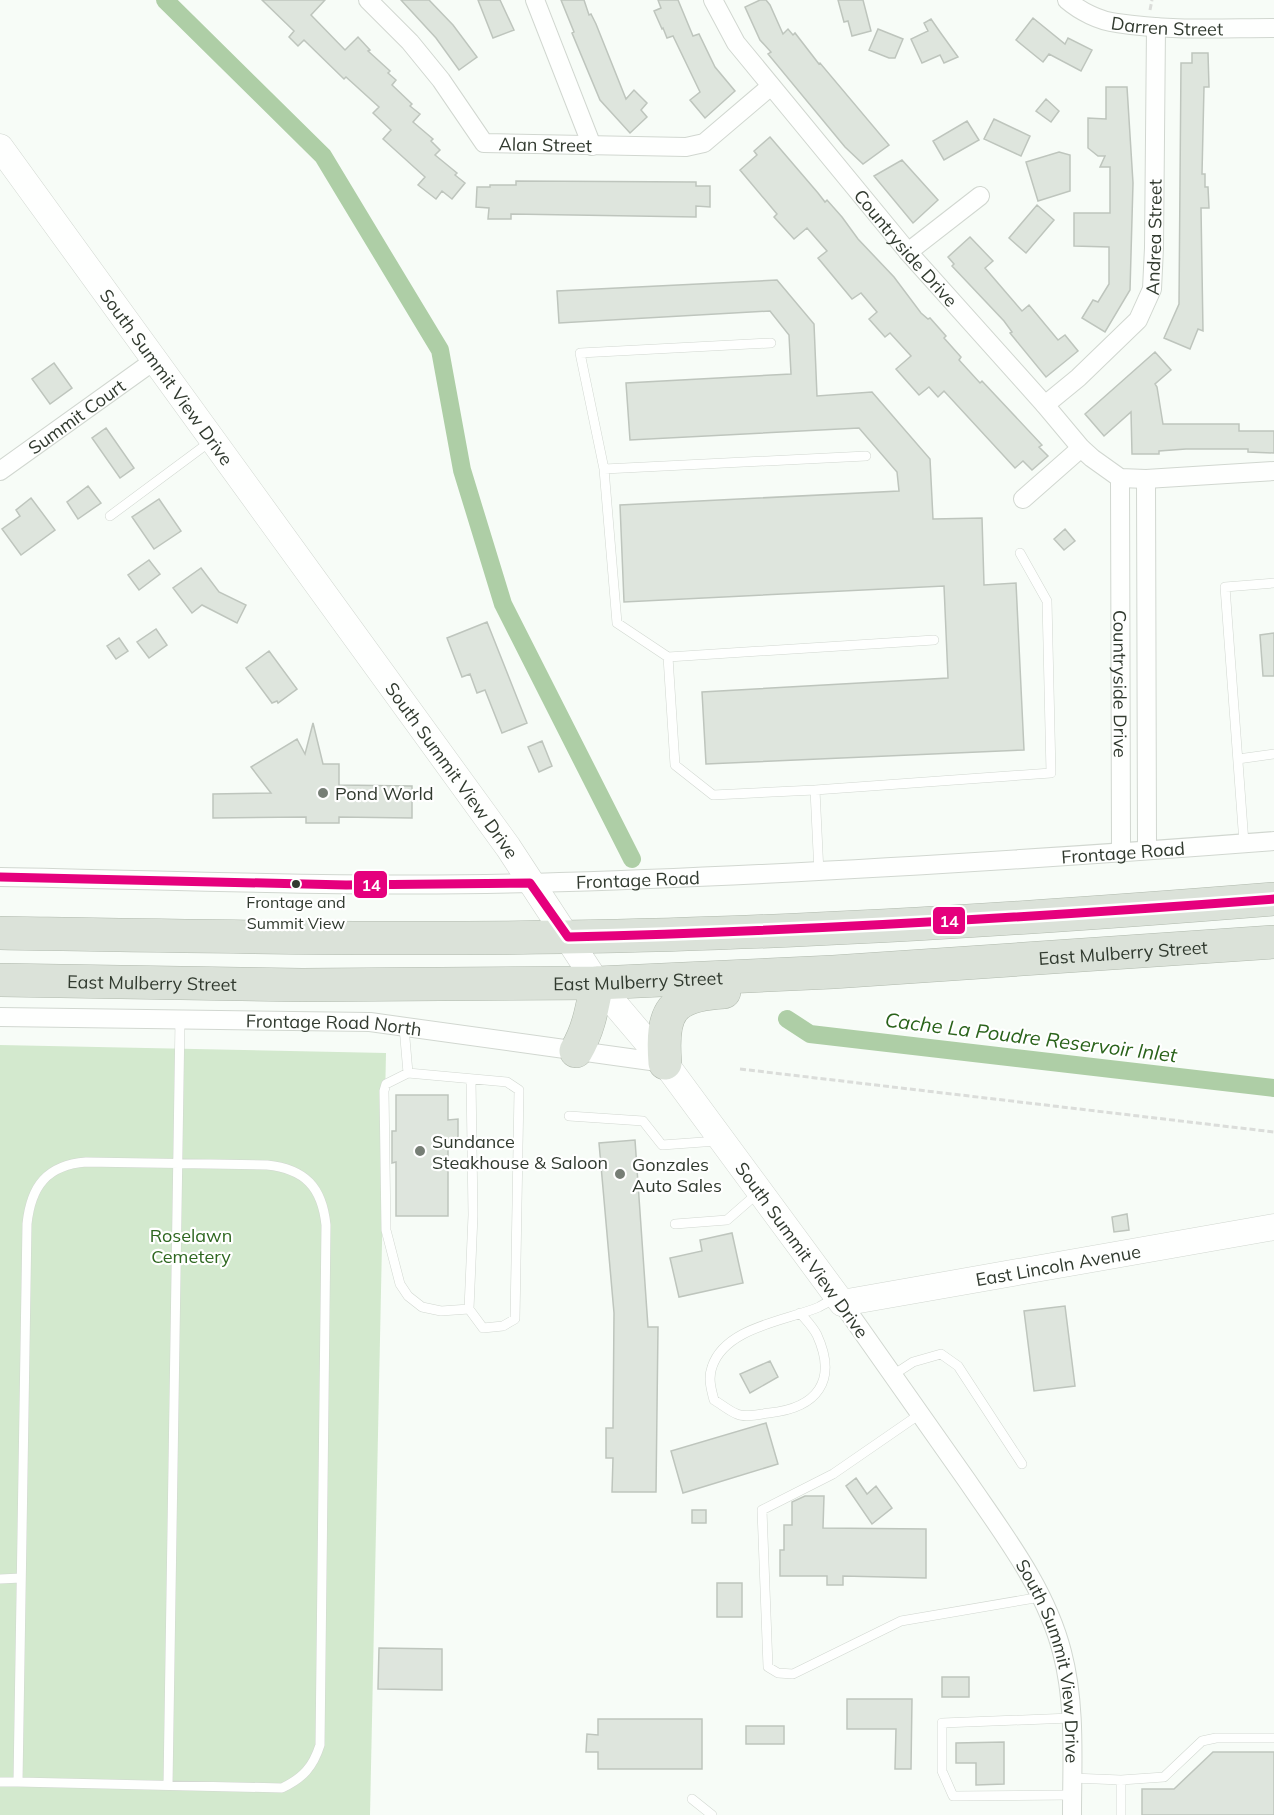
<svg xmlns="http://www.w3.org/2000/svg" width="1274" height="1815" font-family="Mulish,sans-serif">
	<rect width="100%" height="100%" fill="#f7fcf7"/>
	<path fill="#d3e9ce" d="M0 1045 386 1053 370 1815H0Z"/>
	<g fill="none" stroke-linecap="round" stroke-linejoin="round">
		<path stroke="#aecea6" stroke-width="18" d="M165 0 323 156 440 350 462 470 503 604 632 859
			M787 1019 810 1034 1274 1088"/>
	</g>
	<path fill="#dee5dd" stroke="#bec5bd" stroke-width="1.5" d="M262 0H325L311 15 345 50 358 37 370 50 368 51 390 71 388 73 396 80 392 85 412 104 410 106 420 114 413 122 433 139 431 141 440 150 435 155 457 173 455 175 465 183 452 199 442 191 436 199 418 185 425 177 383 139 391 130 373 113 379 107 346 77 344 79 306 42 304 40 298 46 289 37 294 31Z
		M401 0H429L453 25 477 57 459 70 436 38Z
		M478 0H500L514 30 493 38Z
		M561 0H584L589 15 591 14 596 24 626 99 634 90 647 103 641 110 647 117 630 133 600 100 572 33 574 32Z
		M658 0H678L693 36 699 34 715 67 735 91 705 118 690 100 700 92 673 36 667 38 663 28 662 29 654 11 661 8Z
		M760 0H766L770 5 783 34 788 29 793 35 795 33 819 64 820 63 889 145 863 164 845 147 768 54 771 52 760 40 745 7Z
		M838 0H863L871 31 852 36 848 21 844 22Z
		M1033 18 1065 44 1068 38 1092 50 1081 71 1049 54 1043 62 1016 40Z
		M931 19 940 32 958 57 944 63 940 55 922 63 911 39 928 31 924 23Z
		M878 29 903 39 895 58H889L869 50Z
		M1192 53H1208L1209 87H1204L1202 174H1205V187H1208L1209 208H1201L1203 331 1198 329 1190 349 1164 338 1179 304 1181 63H1192Z
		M1106 87H1127L1133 183 1130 290 1105 332 1082 318 1093 300 1098 302 1109 284V247L1074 246V213H1110V167H1100L1105 156H1098L1088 148V118L1106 119Z
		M1046 99 1059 111 1051 122 1036 111Z
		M994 119 1030 136 1021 156 984 139Z
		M967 121 979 140 944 160 933 141Z
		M770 137 818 193 825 202 827 200 842 217 858 239 894 277 921 313 928 319 930 318 946 336 944 338 961 357 959 360 980 383 982 381 1042 445 1039 447 1048 456 1032 470 1023 461 1015 468 944 391 938 397 929 387 919 395 896 369 911 356 890 333 885 337 869 319 877 312 861 293 852 299 818 258 827 251 807 228 794 239 774 217 777 214 740 170 757 155 754 151Z
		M1059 152 1070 155V191L1038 201 1026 162Z
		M902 160 938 200 913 223 874 176Z
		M516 181 696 182V186H710V207L696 206V217L511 214V219H488L489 208 476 207 477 187H490V185H516Z
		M1037 205 1054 220 1026 253 1009 238Z
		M970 237 993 261 985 268 1022 311 1029 305 1058 340 1065 335 1078 351 1046 377 1010 333 1012 332 1004 321 952 266 954 264 948 257Z
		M777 280 814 324 817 396 872 392 930 459 933 519 982 518 984 585 1016 583 1024 750 706 764 702 692 948 678 944 586 624 602 620 505 899 491 897 472 859 428 630 440 626 383 791 374 789 335 770 311 559 323 557 291Z
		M1155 352 1171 370 1155 384 1157 387 1163 424H1239V431H1274V453L1248 452V449H1186L1159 451V454H1132L1131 412 1104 436 1085 414Z
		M54 363 72 388 50 404 32 379Z
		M106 428 134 468 120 478 92 438Z
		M88 486 101 503 78 519 67 502Z
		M31 498 55 530 21 555 2 529 20 516 16 510Z
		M159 499 181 531 154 549 132 517Z
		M1065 529 1075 541 1064 550 1054 539Z
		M149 560 160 574 139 590 128 575Z
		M201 568 219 592 246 605 237 623 202 605 192 613 173 588Z
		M487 622 527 723 502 733 485 690 477 693 470 674 462 677 447 638Z
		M156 629 167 645 149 658 137 642Z
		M1274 633V676H1263L1260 635Z
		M119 638 128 651 116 659 107 646Z
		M269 651 297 689 278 703 277 701 272 703 246 668Z
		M313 723 323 764H339V785L412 786V818L339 817V823H306V817L213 818V794L271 793 251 767 297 739 305 754Z
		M542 741 552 766 539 772 528 747Z
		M396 1095H448V1120L458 1119V1140H448V1216H396V1162L392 1163V1131H396Z
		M635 1140 648 1327H658L656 1492H612L613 1458H606V1428H613L614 1313 599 1143Z
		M1127 1214 1129 1230 1114 1232 1112 1217Z
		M732 1233 743 1283 679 1297 670 1258 702 1251 700 1240Z
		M1065 1306 1075 1386 1034 1391 1024 1311Z
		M770 1361 778 1377 750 1393 740 1374Z
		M766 1423 778 1464 683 1493 671 1451Z
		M856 1478 867 1494 876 1486 892 1508 872 1524 846 1486Z
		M805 1496H824L823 1528 926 1529V1578L843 1576V1585H827V1576H780V1550H784V1525H792V1502Z
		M692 1510H706V1523H692Z
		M717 1583H742V1617H717Z
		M379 1648 442 1649V1690L378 1689Z
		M942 1677H969V1697H942Z
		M847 1699H912L911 1769H895L896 1729H847Z
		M598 1719H702V1769H598V1752H586L587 1734 598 1735Z
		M746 1726H784V1744H746Z
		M1004 1742V1784L976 1785V1763H956V1743Z
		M1213 1752H1274V1815H1142V1789H1174Z"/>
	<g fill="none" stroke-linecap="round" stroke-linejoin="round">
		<defs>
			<path id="lane" d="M771 343 580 353 604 469 617 623 668 657 675 765 713 795 815 790
				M604 469 866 456
				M110 516 211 441
				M668 657 934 640
				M1238 759 1274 754
				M1244 843 1225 587 1274 583
				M819 873 815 790 1051 773 1047 601 1020 553
				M404 1027 408 1073 507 1082 519 1090 515 1319 503 1326 483 1328 469 1309 473 1215 471 1079
				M408 1073 386 1084 384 1091 386 1230 400 1284 408 1296 422 1307 441 1311 469 1309
				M569 1116 643 1121 662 1145 717 1141
				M675 1224 727 1220 758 1193
				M800 1313C806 1320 813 1327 817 1335 838 1381 817 1408 769 1413 760 1414 745 1418 737 1414 729 1411 721 1404 714 1400 711 1389 708 1378 712 1367 725 1327 786 1321 819 1307 824 1304 830 1301 835 1298
				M893 1375 913 1362 941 1354 958 1366 1022 1464
				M920 1414 833 1474 762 1510 768 1667 778 1673 793 1674 901 1621 1041 1597
				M0 1579 21 1578
				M1071 1718 942 1723V1771L953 1796 1072 1795
				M1072 1778 1121 1780 1164 1777 1202 1741 1216 1738H1274
				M1121 1780V1815
				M0 1782H18L282 1788C303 1778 313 1767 320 1745L326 1225C322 1187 305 1169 267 1165L86 1162C47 1165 31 1186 27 1224L18 1782
				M168 1785 180 1019
				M692 1799 712 1815"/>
			<g id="street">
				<path id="s1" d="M368 0 410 42 441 80 484 143 686 147 704 143 771 86"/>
				<path d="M535 0 592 146"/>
				<path id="s2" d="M713 0 736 43 908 252 1045 405 1081 448 1092 458 1120 478 1146 479 1274 471"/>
				<path id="s3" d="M1067 0C1080 11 1099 21 1117 23 1168 31 1222 28 1274 28"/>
				<path d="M908 252 980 196"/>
				<path id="s4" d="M1045 405 1078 378 1138 320 1152 289 1154 248 1156 27"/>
				<path id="s5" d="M0 471 155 360"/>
				<path id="s6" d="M1120 478 1121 851"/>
				<path d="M1146 479 1147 850"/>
				<path d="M1023 499 1081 448"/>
				<path id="s7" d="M0 877C177 880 354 888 532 883 780 876 1027 860 1274 841"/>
				<path id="s8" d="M0 1017 370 1022 665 1063"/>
				<path id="s9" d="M842 1303C884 1363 926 1422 968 1482 1004 1535 1046 1589 1062 1652 1076 1705 1072 1761 1072 1815"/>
			</g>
			<g id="secondary">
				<path id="s10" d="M0 147 508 847 597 983 665 1063 842 1303 1274 1227"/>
			</g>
			<g id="highway">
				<path d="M0 933C239 937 478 942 718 933 903 927 1089 914 1274 899"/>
				<path id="s11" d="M0 980 302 985 597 983 833 972 1274 942"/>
				<path d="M576 1051C589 1029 592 1008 597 983"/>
				<path d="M665 1063C661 1011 671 995 724 992"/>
			</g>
		</defs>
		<use href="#lane" stroke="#d1d7d0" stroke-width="10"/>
		<use href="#street" stroke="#d1d7d0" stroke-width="20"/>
		<use href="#secondary" stroke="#d1d7d0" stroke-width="27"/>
		<use href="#highway" stroke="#b0b9ad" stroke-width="34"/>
		<path stroke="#dbddda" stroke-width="3" stroke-dasharray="6 3" stroke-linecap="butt" d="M1150 10 1152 0
			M740 1069 1274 1132"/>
		<use href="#lane" stroke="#fefffe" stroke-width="9"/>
		<use href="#street" stroke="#fefffe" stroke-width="18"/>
		<use href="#secondary" stroke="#fefffe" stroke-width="26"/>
		<use href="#highway" stroke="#dbe2d9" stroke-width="33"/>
		<defs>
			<path id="bus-1" d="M0 877 346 885 530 883 568 937C804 931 1039 917 1274 899"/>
		</defs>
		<use href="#bus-1" stroke="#fff" stroke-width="14"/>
		<use href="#bus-1" stroke="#e5007d" stroke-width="9"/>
	</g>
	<g fill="#767e75" stroke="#fff" stroke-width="2">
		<circle cx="323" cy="793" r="6"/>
		<circle cx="420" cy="1151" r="6"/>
		<circle cx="620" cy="1174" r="6"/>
	</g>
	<circle fill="#313a2f" stroke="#fff" stroke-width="2" cx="296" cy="884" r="5"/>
	<g text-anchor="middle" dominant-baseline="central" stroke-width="4.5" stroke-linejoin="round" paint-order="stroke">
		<g font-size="16" fill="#313a2f" stroke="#fff">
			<text x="296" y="902">Frontage and<tspan x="296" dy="21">Summit View</tspan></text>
		</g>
		<g font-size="18" fill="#313a2f" stroke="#fff">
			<text stroke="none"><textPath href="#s3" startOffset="106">Darren Street</textPath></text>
			<text stroke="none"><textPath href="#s1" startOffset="246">Alan Street</textPath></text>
			<text stroke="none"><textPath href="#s4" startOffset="212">Andrea Street</textPath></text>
			<text stroke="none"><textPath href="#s2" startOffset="315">Countryside Drive</textPath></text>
			<text stroke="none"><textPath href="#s10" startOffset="284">South Summit View Drive</textPath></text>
			<text stroke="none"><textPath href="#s5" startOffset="94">Summit Court</textPath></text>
			<text stroke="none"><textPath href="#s6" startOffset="206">Countryside Drive</textPath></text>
			<text stroke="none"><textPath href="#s10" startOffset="770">South Summit View Drive</textPath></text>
			<text stroke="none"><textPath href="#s7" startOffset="1124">Frontage Road</textPath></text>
			<text stroke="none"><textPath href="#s7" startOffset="638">Frontage Road</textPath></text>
			<text stroke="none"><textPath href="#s11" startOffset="1124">East Mulberry Street</textPath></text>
			<text stroke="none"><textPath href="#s11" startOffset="638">East Mulberry Street</textPath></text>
			<text stroke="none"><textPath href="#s11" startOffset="152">East Mulberry Street</textPath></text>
			<text stroke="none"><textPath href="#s8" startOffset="334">Frontage Road North</textPath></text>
			<text transform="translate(802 1250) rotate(54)">South Summit View Drive</text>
			<text stroke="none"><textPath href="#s10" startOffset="1650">East Lincoln Avenue</textPath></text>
			<text stroke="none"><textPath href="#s9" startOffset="420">South Summit View Drive</textPath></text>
		</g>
		<g font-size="18" fill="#313a2f" stroke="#fff" text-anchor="start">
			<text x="335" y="793">Pond World</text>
			<text x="432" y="1141">Sundance<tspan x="432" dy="21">Steakhouse &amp; Saloon</tspan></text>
			<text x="632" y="1164">Gonzales<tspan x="632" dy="21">Auto Sales</tspan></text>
		</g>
		<g font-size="18" fill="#2e6720" stroke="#fff">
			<text x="191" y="1235">Roselawn<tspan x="191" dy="21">Cemetery</tspan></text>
		</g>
		<g font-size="20" font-style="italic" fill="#2a631b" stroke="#fff">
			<text transform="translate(1031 1037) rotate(7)">Cache La Poudre Reservoir Inlet</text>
		</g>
	</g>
	<g stroke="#fff" stroke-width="2">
		<rect x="353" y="870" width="35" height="29" rx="6" fill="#e5007d"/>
		<rect x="932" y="906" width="34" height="29" rx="6" fill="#e5007d"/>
	</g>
	<g font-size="16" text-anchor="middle" font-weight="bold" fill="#fff">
		<text x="371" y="891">14</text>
		<text x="949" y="927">14</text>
	</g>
</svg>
